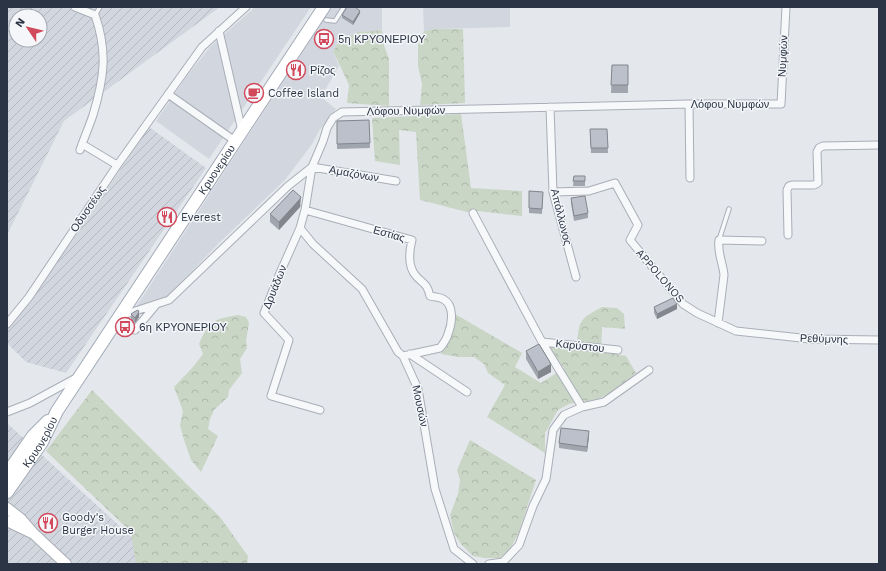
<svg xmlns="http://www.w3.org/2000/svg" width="886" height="571" font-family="'Work Sans',sans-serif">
	<defs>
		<pattern id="industrial-furrows" width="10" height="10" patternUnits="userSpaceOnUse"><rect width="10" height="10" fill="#d2d6de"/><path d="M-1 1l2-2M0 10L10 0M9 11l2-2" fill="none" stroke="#b4b8c0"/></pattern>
		<pattern id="forest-crowns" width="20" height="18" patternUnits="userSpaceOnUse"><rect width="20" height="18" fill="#c9d6c5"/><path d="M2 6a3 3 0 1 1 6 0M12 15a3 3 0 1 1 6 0" fill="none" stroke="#adb8ab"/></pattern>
	</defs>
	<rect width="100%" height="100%" fill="#e4e7ec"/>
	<path fill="#d2d6de" d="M255 7H311L209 159 156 121 187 76 210 47Z
		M332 7H382V30L359 32 341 38 333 51 339 66 321 97 336 109 319 131 312 144 285 180 219 243 168 296 136 307Z
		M423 7H510V27L436 29 424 31Z"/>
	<path fill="url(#industrial-furrows)" fill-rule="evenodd" d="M7 7H220L64 121 7 235ZM16 16H40V40H16Z
		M149 127 206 168 66 373 26 362 7 343V329L32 300Z
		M7 423 161 564H7Z"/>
	<path fill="url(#forest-crowns)" d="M436 29H463L465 103 420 105 422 84 418 66V44L424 31Z
		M382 30 384 45 389 59V106L347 103 349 85 333 51 341 39 359 32Z
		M461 114 471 188 522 191V216L478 211 467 212 420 200 416 132 399 130 400 165 375 161 372 118Z
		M602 307 617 308 624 314 625 329 602 327 601 352 626 356 636 373 615 390 598 399 569 404 558 410 545 433V453L487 417 505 385 488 373 484 364 474 357H459L441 354C451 339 454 332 455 314L522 353 515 367 541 383 564 368 549 347 577 349C579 322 577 320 602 307Z
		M238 315 246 317 249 323 246 341 247 348 240 359 242 373 229 390 228 397 214 410 210 419 208 429 218 436 201 472 191 460 184 440 180 425 183 411 174 387 193 367 203 354 199 344C209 321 214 319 238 315Z
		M92 390 220 517 248 556 247 564H136L131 532 46 451Z
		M470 440 536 480 519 532 510 549 500 558H485L473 556 461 544 454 533 450 515 458 494 460 480 457 470Z"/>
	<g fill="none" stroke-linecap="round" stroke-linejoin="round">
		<defs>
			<path id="service" d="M95 15 100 7
				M326 20 335 21 344 7
				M719 240 729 209"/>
			<path id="minor" d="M75 7 95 15C108 52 104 79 93 115 89 127 84 138 80 150
				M219 31 242 131
				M168 94 235 141
				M689 104 690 178
				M550 107 553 192 576 277
				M82 144 117 165
				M553 192 589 191 615 183 638 225 630 240 683 304 697 313 736 331 810 339 879 340
				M305 210 412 240C409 252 408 267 416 276 424 285 427 283 430 296 434 297 439 297 443 299 455 305 452 324 448 334 447 339 443 344 440 348L403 356
				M473 213 542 342 582 407
				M300 228 313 244 362 289 398 352 403 356 418 389 435 489 454 549 473 564
				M788 235 787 190 789 186 792 185H814L818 183 817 152 819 148 823 146 879 145
				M120 316 169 300 288 186 312 167 323 141 327 128 333 118 342 112 689 104H781L786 7
				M718 323 724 275C723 263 717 252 719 240L762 241
				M7 324 29 297 116 167 202 47 246 7
				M135 330 155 306
				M542 342 618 350
				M410 354 467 392
				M320 410 271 396 289 340 264 313 280 273 300 228 305 210 312 167 396 181
				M7 412 30 403 76 378
				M489 564 503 562 519 545 533 506 546 479 553 430 564 415 582 407 604 402 649 370"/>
			<path id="secondary" d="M7 508 21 519 34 534 66 564
				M7 521 32 533"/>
			<g id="primary">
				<path d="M7 474 33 436 48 421"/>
				<path id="s1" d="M7 492 42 442 57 411 324 7"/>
			</g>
		</defs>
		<use href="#service" stroke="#a9aeb7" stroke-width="5.5"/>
		<use href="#minor" stroke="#a9aeb7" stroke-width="9"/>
		<use href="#secondary" stroke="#a9aeb7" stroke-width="12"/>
		<use href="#primary" stroke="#a3abb8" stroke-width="14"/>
		<use href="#service" stroke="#f7f8fa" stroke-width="3.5"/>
		<use href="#minor" stroke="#f7f8fa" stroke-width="7"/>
		<use href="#secondary" stroke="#fff" stroke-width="10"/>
		<use href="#primary" stroke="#fff" stroke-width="12"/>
	</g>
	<path fill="#a1a5ae" d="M360 13 353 25 342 18V15Z
		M612 65H628V93H611Z
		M369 120 370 148 337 149V121Z
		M590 129H607L608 153H591Z
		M574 176H585V186H573Z
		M529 191 543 192 542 214 529 213Z
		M571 198 588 213V218L574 221 571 203Z
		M301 205 300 207 279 230 270 222V214Z
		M654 307 677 309 657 319 654 313Z
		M131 314 139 317 135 323 131 320Z
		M526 351 551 372 538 379 526 359Z
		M589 436 587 452 559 448V443Z"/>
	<path fill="#83868d" d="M360 11V13L353 25V22Z
		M301 197 300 207 279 230V222Z
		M677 304V309L657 319V314Z
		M139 312V317L135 323V318Z
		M551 364V372L538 379V372Z
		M589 431V436L587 452V447Z"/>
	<path fill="#bbc0ca" stroke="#83868d" d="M347 7H355L360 11 353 22 342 15Z
		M612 65H628V85H611Z
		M369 120 370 143 337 144V121Z
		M590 129H607L608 148H591Z
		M574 176H585V181H573Z
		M293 190 301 197 300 199 279 222 270 214Z
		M529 191 543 192 542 209 529 208Z
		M585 196 588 213 574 216 571 198Z
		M673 298 677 304 657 314 654 307Z
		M138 310 139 312 135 318 131 314 134 312Z
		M539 344 551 364 538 372 526 351Z
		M561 428 589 431 587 447 559 443Z"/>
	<defs>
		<symbol id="bus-ring" viewBox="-11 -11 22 22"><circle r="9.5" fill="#f4f6f9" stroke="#d1495b" stroke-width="1.5"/><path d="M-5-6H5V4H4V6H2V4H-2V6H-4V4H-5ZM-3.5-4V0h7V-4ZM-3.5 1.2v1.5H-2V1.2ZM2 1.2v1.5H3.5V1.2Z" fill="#d1495b"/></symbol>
		<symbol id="restaurant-ring" viewBox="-11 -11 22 22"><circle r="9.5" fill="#f4f6f9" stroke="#d1495b" stroke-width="1.5"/><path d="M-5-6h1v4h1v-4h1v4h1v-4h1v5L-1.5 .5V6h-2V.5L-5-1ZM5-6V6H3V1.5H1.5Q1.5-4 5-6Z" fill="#d1495b"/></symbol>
		<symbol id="cafe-ring" viewBox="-11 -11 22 22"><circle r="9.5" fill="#f4f6f9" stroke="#d1495b" stroke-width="1.5"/><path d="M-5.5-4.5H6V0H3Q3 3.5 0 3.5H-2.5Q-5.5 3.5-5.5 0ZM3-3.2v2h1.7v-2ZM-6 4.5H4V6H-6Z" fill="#d1495b"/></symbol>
	</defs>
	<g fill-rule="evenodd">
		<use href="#bus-ring" x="313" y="28" width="22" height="22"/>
		<use href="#restaurant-ring" x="285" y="59" width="22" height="22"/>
		<use href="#cafe-ring" x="243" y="82" width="22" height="22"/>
		<use href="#restaurant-ring" x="156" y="206" width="22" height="22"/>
		<use href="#bus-ring" x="114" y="316" width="22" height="22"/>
		<use href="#restaurant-ring" x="37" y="512" width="22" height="22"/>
	</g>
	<g text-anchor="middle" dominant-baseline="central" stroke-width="3" stroke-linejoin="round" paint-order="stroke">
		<g font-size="11" fill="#2b3445" stroke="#f4f6f9" text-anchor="start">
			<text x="338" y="39">5η ΚΡΥΟΝΕΡΙΟΥ</text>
			<text x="310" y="70">Ρίζος</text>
			<text x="268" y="93">Coffee Island</text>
			<text x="181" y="217">Everest</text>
			<text x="139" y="327">6η ΚΡΥΟΝΕΡΙΟΥ</text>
			<text x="62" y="517">Goody's<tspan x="62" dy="13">Burger House</tspan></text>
		</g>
		<g font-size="11" fill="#2b3445" stroke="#f4f6f9">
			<text transform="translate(783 56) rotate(-87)">Νυμφών</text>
			<text x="730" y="104">Λόφου Νυμφών</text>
			<text transform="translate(406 111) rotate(-1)">Λόφου Νυμφών</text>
			<text stroke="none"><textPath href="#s1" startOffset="385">Κρυονερίου</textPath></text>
			<text transform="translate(354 174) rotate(10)">Αμαζόνων</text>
			<text transform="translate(88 209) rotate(-56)">Οδυσσέως</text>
			<text transform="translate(561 217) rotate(76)">Απόλλωνος</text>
			<text transform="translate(389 234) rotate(16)">Εστίας</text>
			<text transform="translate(660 276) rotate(49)">APPOLONOS</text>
			<text transform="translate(275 287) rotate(-68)">Δρυάδων</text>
			<text transform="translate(824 339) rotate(2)">Ρεθύμνης</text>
			<text transform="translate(580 346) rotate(6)">Καρύστου</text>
			<text transform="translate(420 406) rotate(78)">Μουσών</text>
			<text stroke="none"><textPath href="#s1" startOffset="60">Κρυονερίου</textPath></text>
		</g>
	</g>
	<rect width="886" height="571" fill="none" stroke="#2b3445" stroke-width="16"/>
	<g transform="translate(28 28) rotate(305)"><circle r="19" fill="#f4f6f9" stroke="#a4a8b1"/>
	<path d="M0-3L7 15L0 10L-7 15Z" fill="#d1495b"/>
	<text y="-6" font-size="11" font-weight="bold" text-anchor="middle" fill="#2b3445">N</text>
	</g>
</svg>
